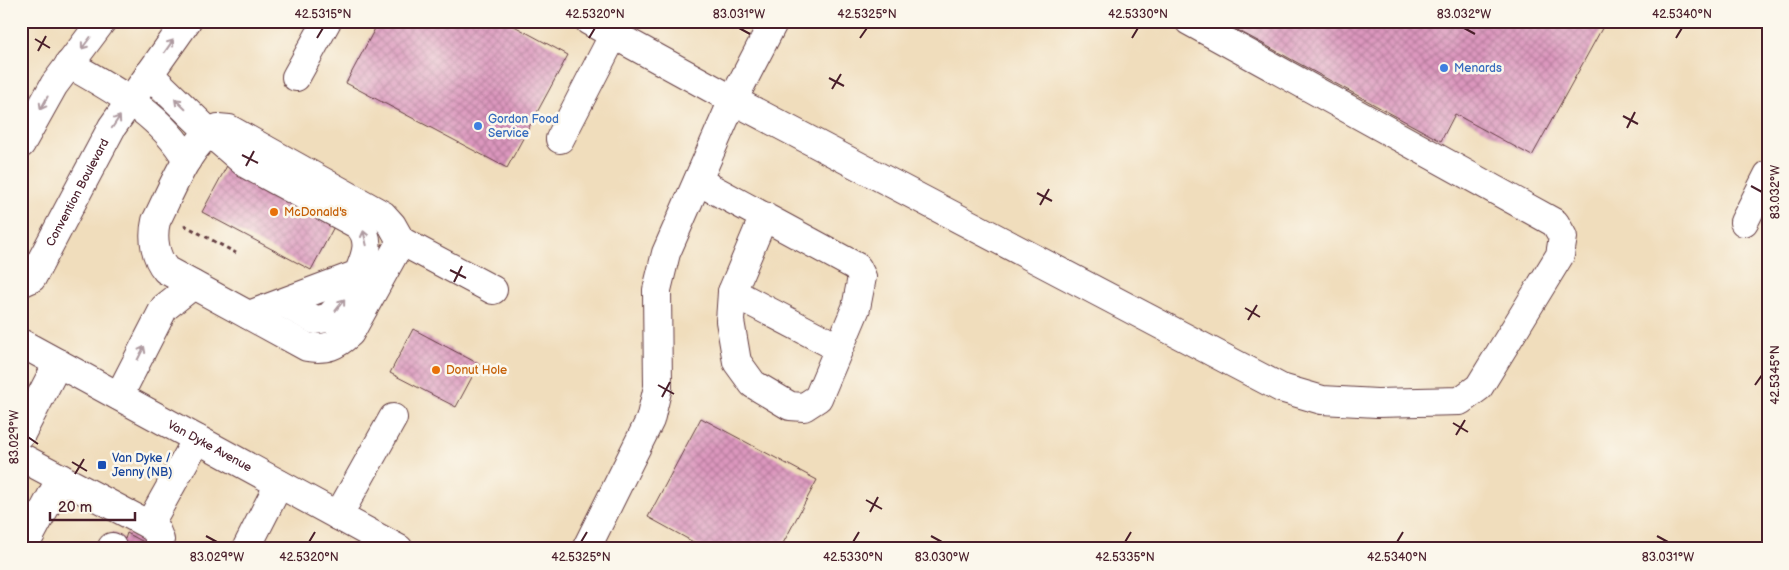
<svg xmlns="http://www.w3.org/2000/svg" width="1789" height="570" font-family="'Balsamiq Sans',sans-serif">
	<defs>
		<pattern id="building-cross-hatch" width="8" height="8" patternUnits="userSpaceOnUse" patternTransform="scale(1.25)"><rect width="8" height="8" fill="#dc97be"/><path d="M0 0l8 8M0 8l8-8" fill="none" stroke="#b47b9b"/></pattern>
	</defs>
	<rect width="100%" height="100%" fill="#fbf7ec"/>
	<filter id="ink" filterUnits="userSpaceOnUse"><feTurbulence type="fractalNoise" baseFrequency=".02" numOctaves="2"/><feDisplacementMap in="SourceGraphic" scale="10" xChannelSelector="R" yChannelSelector="G"/><feConvolveMatrix kernelMatrix="1 2 1 2 8 2 1 2 1" color-interpolation-filters="sRGB"/></filter>
	<filter id="wash" filterUnits="userSpaceOnUse"><feTurbulence type="fractalNoise" baseFrequency=".0096" numOctaves="4" result="noise"/><feDisplacementMap in="SourceGraphic" scale="20" xChannelSelector="R" yChannelSelector="G"/><feGaussianBlur stdDeviation="1.12" result="paint"/><feColorMatrix in="noise" values="0 0 0 0 0 0 0 0 0 0 0 0 0 0 0 0 0 1.4 0 .05"/><feComposite in="paint" operator="in"/></filter>
	<g filter="url(#wash)">
		<rect width="100%" height="100%" fill="#f0ddbc"/>
		<g id="blocks">
			<path fill="url(#building-cross-hatch)" d="M379 21H505L568 55 507 168 346 83Z
				M1221 21H1606L1532 156 1455 114 1441 141Z
				M229 162 338 219 311 270 202 212Z
				M413 329 479 364 456 407 390 373Z
				M701 418 817 480 780 549H706L648 517Z
				M112 532 125 539 127 533 153 547 115 549 105 544Z"/>
		</g>
	</g>
	<g filter="url(#ink)">
		<use href="#blocks" fill-opacity="0" stroke="#633c41" stroke-width="1"/>
		<g fill="none" stroke-linecap="round" stroke-linejoin="round">
			<defs>
				<g id="minor">
					<path d="M774 21 733 100 1281 388 1322 400 1377 403 1460 401 1479 387 1560 255 1563 237 1555 223 1189 21"/>
					<path d="M69 64C114 90 161 114 187 160"/>
					<path d="M149 74 209 132 246 164 358 225C373 240 365 257 358 274L249 315"/>
					<path d="M296 77 327 21"/>
					<path d="M218 128 229 129 383 215 392 225 401 241 350 333C336 346 327 350 307 347L166 270C155 257 152 238 156 221 170 194 189 141 218 128Z"/>
					<path d="M560 139 614 34"/>
					<path d="M21 144 54 85 102 21"/>
					<path d="M698 181 857 267 862 277 856 308 818 398 804 407 790 406 753 384 737 362 730 321 732 292 764 216"/>
					<path d="M1744 222 1768 175"/>
					<path d="M401 241 493 290"/>
					<path id="s1" d="M21 283 32 278 112 127 187 21"/>
					<path d="M732 292 839 348"/>
					<path d="M284 303 315 320 328 318 345 300 358 274"/>
					<path d="M119 396 164 308 193 285"/>
					<path d="M21 434 58 363"/>
					<path d="M21 457 149 525 197 439"/>
					<path d="M338 516 393 418"/>
					<path d="M149 525 156 530 160 540 157 549"/>
					<path d="M23 549 61 478"/>
					<path d="M112 549V547"/>
					<path d="M246 549 279 484"/>
					<path d="M586 549 650 420 658 387 657 290 666 253 733 100 589 21"/>
				</g>
				<g id="major">
					<path id="s2" d="M21 343 399 549"/>
				</g>
			</defs>
			<use href="#minor" stroke="#633c41" stroke-width="30"/>
			<use href="#major" stroke="#633c41" stroke-width="30"/>
			<path stroke="#633c41" stroke-width="3" stroke-dasharray="4 4" stroke-linecap="butt" d="M184 225 236 253"/>
			<use href="#minor" stroke="#fff" stroke-width="28"/>
			<use href="#major" stroke="#fff" stroke-width="28"/>
		</g>
		<defs><path id="oneway-shaft" d="M-6 0H5M1.5-3L5.5 0L1.5 3" fill="none" stroke-width="1.6" stroke-linecap="round" stroke-linejoin="round" transform="scale(1.25)"/></defs>
		<g stroke="#ae9aa0">
			<use href="#oneway-shaft" transform="translate(86 43) rotate(127)"/>
			<use href="#oneway-shaft" transform="translate(169 46) rotate(-55)"/>
			<use href="#oneway-shaft" transform="translate(44 103) rotate(119)"/>
			<use href="#oneway-shaft" transform="translate(180 104) rotate(-136)"/>
			<use href="#oneway-shaft" transform="translate(116 122) rotate(-56)"/>
			<use href="#oneway-shaft" transform="translate(365 238) rotate(-103)"/>
			<use href="#oneway-shaft" transform="translate(340 305) rotate(-52)"/>
			<use href="#oneway-shaft" transform="translate(141 353) rotate(-63)"/>
		</g>
	</g>
	<path fill="none" stroke="#4a1f2b" stroke-width="2" d="M739 28 750 34M1464 28 1475 34M317 38 323 28M589 38 595 28M860 38 867 28M1132 38 1138 28M1676 38 1682 28M35 39 50 48M38 51 46 36M829 78 844 86M832 89 841 74M1623 116 1638 124M1627 128 1635 112M242 155 258 163M246 166 254 151M1751 186 1762 192M1037 193 1052 201M1040 205 1049 189M450 270 466 278M454 282 462 266M1245 308 1260 317M1248 320 1257 305M658 385 674 394M1755 385 1762 375M662 397 670 382M1453 423 1468 432M1456 435 1465 420M28 437 38 444M72 462 87 471M75 474 84 459M866 500 882 509M870 512 878 497M206 536 217 542M931 536 942 542M1657 536 1668 542M309 542 315 532M581 542 587 532M853 542 859 532M1125 542 1131 532M1397 542 1403 532"/>
	<g fill="#3f7fe0" stroke="#fbf7ec" stroke-width="2">
		<circle cx="1444" cy="68" r="5"/>
		<circle cx="478" cy="126" r="5"/>
	</g>
	<g fill="#e8710a" stroke="#fbf7ec" stroke-width="2">
		<circle cx="274" cy="212" r="5"/>
		<circle cx="436" cy="370" r="5"/>
	</g>
	<rect fill="#1a4fb4" stroke="#fbf7ec" stroke-width="2" x="97" y="460" width="10" height="10" rx="2.5"/>
	<g text-anchor="middle" dominant-baseline="central" stroke-width="5" stroke-linejoin="round" paint-order="stroke">
		<g font-size="12" fill="#366cbe" stroke="#fbf7ec" text-anchor="start">
			<text x="1454" y="68">Menards</text>
			<text x="488" y="119">Gordon Food<tspan x="488" dy="14">Service</tspan></text>
		</g>
		<g font-size="12" fill="#4a1f2b" stroke="#fbf7ec">
			<text stroke="none"><textPath href="#s1" startOffset="109">Convention Boulevard</textPath></text>
			<text stroke="none"><textPath href="#s2" startOffset="215">Van Dyke Avenue</textPath></text>
		</g>
		<g font-size="12" fill="#c56008" stroke="#fbf7ec" text-anchor="start">
			<text x="284" y="212">McDonald's</text>
			<text x="446" y="370">Donut Hole</text>
		</g>
		<g font-size="12" fill="#164399" stroke="#fbf7ec" text-anchor="start">
			<text x="112" y="458">Van Dyke /<tspan x="112" dy="14">Jenny (NB)</tspan></text>
		</g>
	</g>
	<rect width="1789" height="570" fill="none" stroke="#fbf7ec" stroke-width="55"/>
	<path d="M50 512v8h85v-8" fill="none" stroke="#4a1f2b" stroke-width="2.5"/>
	<text x="58" y="512" font-size="15" fill="#4a1f2b" stroke="#fbf7ec" stroke-width="4" paint-order="stroke">20 m</text>
	<rect x="28" y="28" width="1734" height="514" fill="none" stroke="#4a1f2b" stroke-width="2"/>
	<g font-size="12" text-anchor="middle" fill="#4a1f2b">
		<text x="323" y="18">42.5315°N</text>
		<text x="595" y="18">42.5320°N</text>
		<text x="739" y="18">83.031°W</text>
		<text x="867" y="18">42.5325°N</text>
		<text x="1138" y="18">42.5330°N</text>
		<text x="1464" y="18">83.032°W</text>
		<text x="1682" y="18">42.5340°N</text>
		<text transform="translate(1775 192) rotate(-90)" y="4">83.032°W</text>
		<text transform="translate(1775 375) rotate(-90)" y="4">42.5345°N</text>
		<text transform="translate(14 437) rotate(-90)" y="4">83.029°W</text>
		<text x="217" y="561">83.029°W</text>
		<text x="309" y="561">42.5320°N</text>
		<text x="581" y="561">42.5325°N</text>
		<text x="853" y="561">42.5330°N</text>
		<text x="942" y="561">83.030°W</text>
		<text x="1125" y="561">42.5335°N</text>
		<text x="1397" y="561">42.5340°N</text>
		<text x="1668" y="561">83.031°W</text>
	</g>
</svg>
